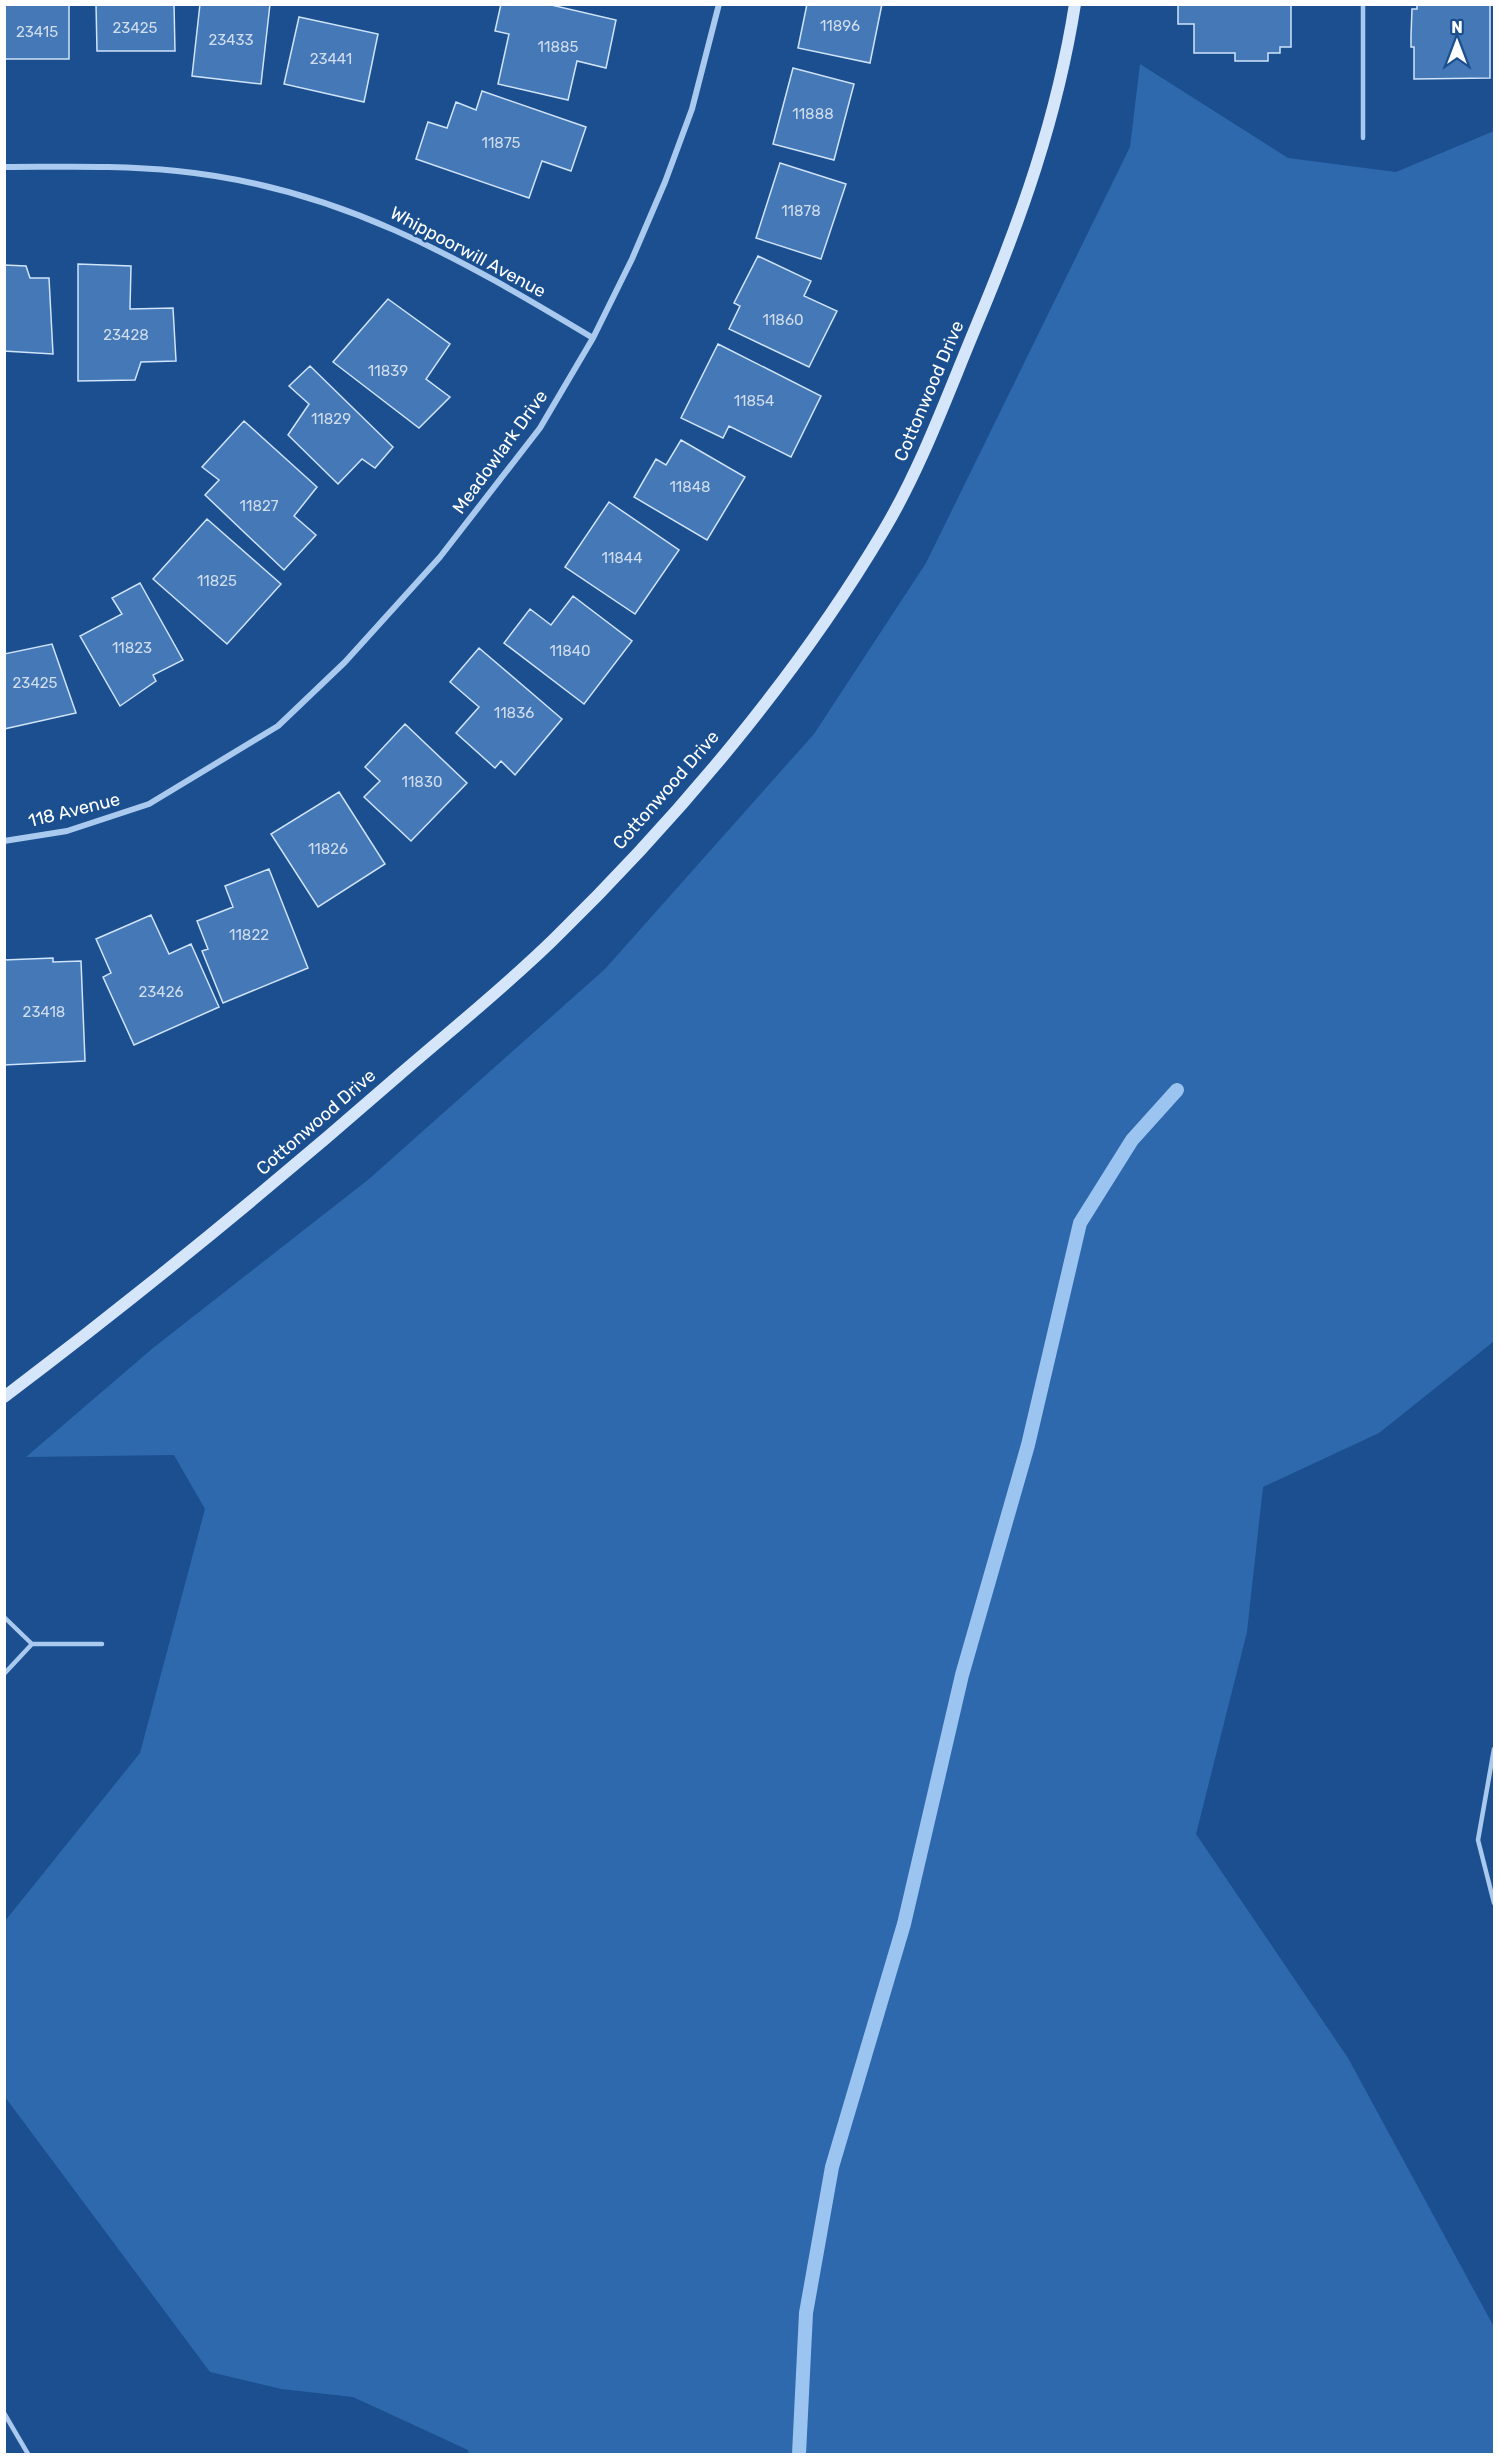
<svg xmlns="http://www.w3.org/2000/svg" width="1499" height="2459" font-family="Rubik,sans-serif">
	<rect width="100%" height="100%" fill="#1b4f8f"/>
	<path fill="#2e69ad" d="M1140 64 1288 158 1396 172 1494 131 1493 1342 1379 1433 1263 1487 1247 1632 1196 1834 1348 2058 1494 2327V2454H469L468 2450 353 2397 281 2389 210 2372 5 2097V1921L140 1753 205 1509 174 1455 26 1457 153 1348 369 1179 605 969 814 734 926 563 1130 147Z"/>
	<g fill="none" stroke-linecap="round" stroke-linejoin="round">
		<path stroke="#9cc4f0" stroke-width="14" d="M799 2454 806 2313 832 2167 904 1924 962 1675 1028 1445 1080 1223 1132 1140 1177 1090"/>
	</g>
	<path fill="#4478b7" stroke="#cfe3fa" stroke-width="1.5" d="M4 4H69V59H4Z
		M96 4H174L175 51H97Z
		M200 4H270L261 84 192 76Z
		M501 4H547L616 20 606 68 577 61 568 100 498 84 509 34 495 31Z
		M807 4H882L870 63 798 48Z
		M1178 4H1291V47H1280V53H1268V61H1235V53H1194V24H1178Z
		M1417 4H1490V78L1414 79V47H1411V36L1412 9H1417Z
		M299 17 378 34 364 102 284 84Z
		M793 68 854 84 834 160 773 144Z
		M482 91 586 127 571 171 542 161 529 198 416 159 428 122 447 128 456 102 476 110Z
		M780 163 846 184 821 259 756 238Z
		M758 256 811 281 804 296 837 311 809 367 729 329 740 306 734 303Z
		M78 264 131 266 130 309 173 308 176 361 141 362 135 380 78 381Z
		M4 265 26 266 30 278H49L53 354 4 351Z
		M388 299 450 344 426 379 450 397 419 428 333 362Z
		M718 344 821 396 791 457 729 426 723 438 681 418Z
		M310 366 393 447 375 468 362 459 338 484 288 435 309 404 289 386Z
		M244 421 317 487 294 516 316 535 284 570 205 495 219 480 202 467Z
		M681 440 745 477 707 540 634 497 656 459 666 465Z
		M609 502 679 550 635 614 565 567Z
		M207 519 281 584 227 644 153 579Z
		M140 583 183 660 153 675 156 681 120 706 80 636 122 614 112 598Z
		M573 596 632 641 584 704 504 643 530 609 551 625Z
		M52 644 76 713 4 729V654Z
		M479 648 562 719 515 775 501 761 495 768 456 733 479 707 450 682Z
		M405 724 467 783 411 841 364 797 380 781 365 767Z
		M339 792 385 864 318 907 271 834Z
		M269 869 308 968 223 1003 202 951 208 949 197 921 233 907 225 886Z
		M151 915 169 954 191 944 219 1007 134 1045 103 977 111 973 96 939Z
		M53 958V962L81 961 85 1061 4 1065V960Z"/>
	<g fill="none" stroke-linecap="round" stroke-linejoin="round">
		<path stroke="#a9c9ee" stroke-width="4.5" d="M1363 4V138
			M4 1617 32 1644H102
			M4 1674 32 1644
			M1494 1749 1478 1840 1494 1903
			M4 2413 28 2454"/>
		<path stroke="#a9c9ee" stroke-width="6" d="M4 167C62 167 120 165 177 171 337 187 458 257 593 338
			M4 841 67 831 149 804 278 726 345 662 440 557 540 428 593 338 632 259 665 182 692 109 719 4"/>
		<path stroke="#d6e6fa" stroke-width="12" d="M4 1397C139 1295 270 1188 398 1076 450 1031 505 987 554 939 676 820 797 677 884 530 922 466 948 393 977 324 1021 219 1057 118 1075 4"/>
	</g>
	<g text-anchor="middle" dominant-baseline="central" stroke-width="5" stroke-linejoin="round" paint-order="stroke">
		<g font-size="15" fill="#d0dded">
			<text x="840" y="26">11896</text>
			<text x="135" y="28">23425</text>
			<text x="37" y="32">23415</text>
			<text x="231" y="40">23433</text>
			<text x="558" y="47">11885</text>
			<text x="331" y="59">23441</text>
			<text x="813" y="114">11888</text>
			<text x="501" y="143">11875</text>
			<text x="801" y="211">11878</text>
			<text x="783" y="320">11860</text>
			<text x="126" y="335">23428</text>
			<text x="388" y="371">11839</text>
			<text x="754" y="401">11854</text>
			<text x="331" y="419">11829</text>
			<text x="690" y="487">11848</text>
			<text x="259" y="506">11827</text>
			<text x="622" y="558">11844</text>
			<text x="217" y="581">11825</text>
			<text x="132" y="648">11823</text>
			<text x="570" y="651">11840</text>
			<text x="35" y="683">23425</text>
			<text x="514" y="713">11836</text>
			<text x="422" y="782">11830</text>
			<text x="328" y="849">11826</text>
			<text x="249" y="935">11822</text>
			<text x="161" y="992">23426</text>
			<text x="44" y="1012">23418</text>
		</g>
		<g font-size="18" fill="#fff" stroke="#1b4f8f">
			<text transform="translate(468 252) rotate(28)">Whippoorwill Avenue</text>
			<text transform="translate(929 391) rotate(-67)">Cottonwood Drive</text>
			<text transform="translate(500 452) rotate(-54)">Meadowlark Drive</text>
			<text transform="translate(666 790) rotate(-49)">Cottonwood Drive</text>
			<text transform="translate(74 810) rotate(-14)">118 Avenue</text>
			<text transform="translate(316 1122) rotate(-41)">Cottonwood Drive</text>
		</g>
	</g>
	<rect width="1499" height="2459" fill="none" stroke="#ffffff" stroke-width="12"/>
	<g transform="translate(1457 42)" stroke="#1b4f8f" stroke-width="4.5" paint-order="stroke">
	<path d="M0-4.5L10 22L0 15L-10 22Z" fill="#ffffff"/>
	<text y="-9" font-size="16" font-weight="bold" text-anchor="middle" fill="#ffffff">N</text>
	</g>
</svg>
